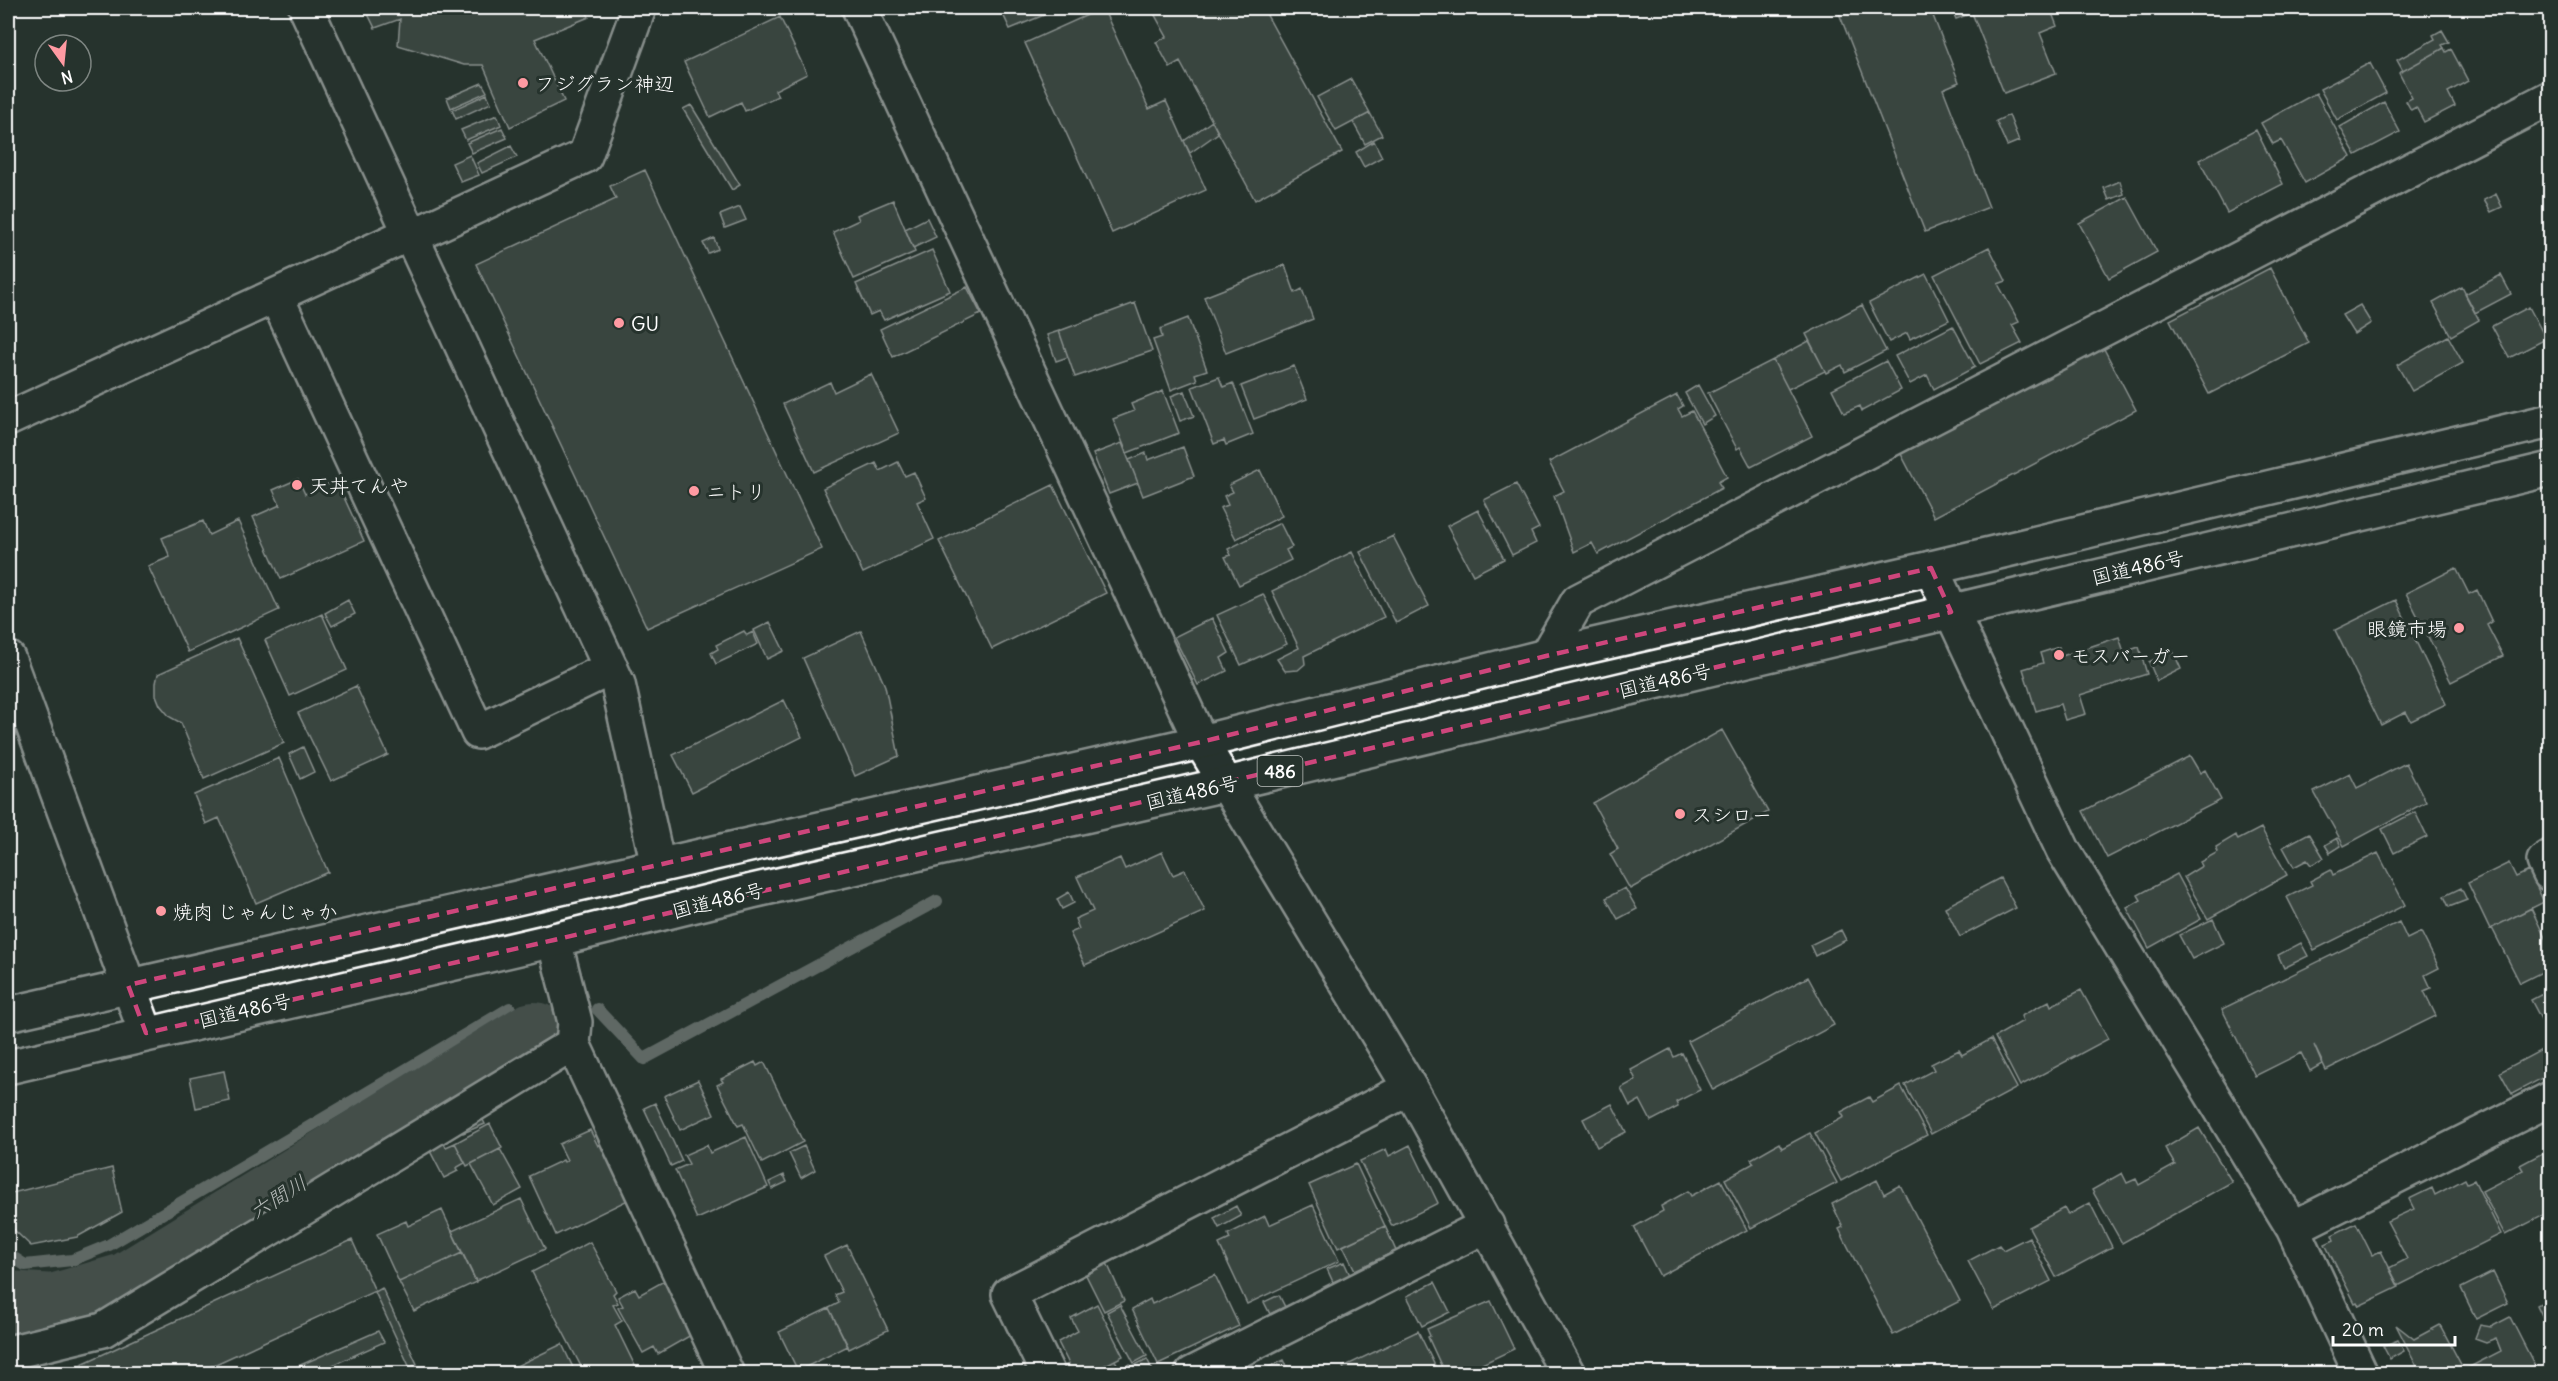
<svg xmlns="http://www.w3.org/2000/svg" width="2558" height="1381" font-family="Delius,'Klee One',sans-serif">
	<rect width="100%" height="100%" fill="#26332d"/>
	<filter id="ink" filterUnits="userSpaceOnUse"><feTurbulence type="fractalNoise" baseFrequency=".0167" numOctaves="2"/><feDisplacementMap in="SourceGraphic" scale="12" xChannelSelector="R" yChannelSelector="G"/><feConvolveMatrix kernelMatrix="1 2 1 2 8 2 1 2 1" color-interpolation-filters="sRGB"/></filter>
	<g filter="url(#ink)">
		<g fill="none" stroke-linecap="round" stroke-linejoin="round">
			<path stroke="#a4a9a7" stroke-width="12" d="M597 1009 644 1059 937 901
				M8 1254 25 1265 72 1260 109 1245 510 1008"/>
			<path stroke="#67706c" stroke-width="74" d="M8 1308 54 1311 129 1289 534 1039"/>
		</g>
		<path fill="#515c57" stroke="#fff" stroke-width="1.5" d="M365 8H585L589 17 535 39 564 101 510 127 483 65H464L398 45 400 19 375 28Z
			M1000 8H1061L1010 29Z
			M1103 8 1149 109 1166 101 1206 190 1112 233 1025 43Z
			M1151 8H1263L1342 152 1255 200 1180 62 1170 68 1156 42 1167 37Z
			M1837 8H1930L1959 82 1943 89 1989 207 1925 232Z
			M1951 8H2050L2057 26 2040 33 2056 73 2004 93 1972 13 1956 19Z
			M780 17 807 74 775 90 778 96 745 111 741 102 710 117 684 62Z
			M2442 30 2449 42 2442 45 2444 48 2403 71 2397 60 2435 39 2433 35Z
			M2444 48 2446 52 2451 49 2468 81 2448 92 2455 106 2424 122 2416 107 2411 110 2406 101 2412 98 2399 73Z
			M2370 63 2386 93 2337 120 2320 89Z
			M1351 79 1370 113 1336 131 1317 97Z
			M482 83 487 92 451 108 447 98Z
			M2316 93 2351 157 2305 183 2281 140 2273 144 2261 123Z
			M487 94 491 103 456 119 452 110Z
			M2384 102 2400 132 2356 155 2340 127Z
			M691 105 740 185 732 190 683 109Z
			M1370 113 1382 135 1365 144 1353 122Z
			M497 115 501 125 466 140 461 130Z
			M2009 115 2019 141 2007 146 1996 121Z
			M1212 121 1218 133 1190 153 1184 141Z
			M502 128 507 138 472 153 467 143Z
			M2256 130 2283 184 2227 213 2199 160Z
			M1374 141 1382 157 1364 167 1356 152Z
			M511 146 517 157 482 173 477 163Z
			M470 155 479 175 461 182 452 163Z
			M645 170 822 549 647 628 476 264 616 199 610 186Z
			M2120 181 2124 194 2109 200 2104 188Z
			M2496 194 2502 207 2491 212 2484 200Z
			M2127 197 2157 252 2109 278 2079 223Z
			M893 200 915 252 854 279 833 232 859 220 857 215Z
			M740 207 746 220 725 228 720 215Z
			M927 218 936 237 913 248 905 229Z
			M714 238 718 249 708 253 703 243Z
			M1989 247 2006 281 1998 284 2019 322 2012 325 2022 343 1980 364 1934 275Z
			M932 250 950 291 884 320 879 311 870 315 856 284Z
			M1285 265 1295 293 1302 289 1313 319 1226 353 1204 297Z
			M2270 268 2309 343 2209 394 2170 320Z
			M1926 274 1949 320 1910 339 1907 333 1889 342 1869 303Z
			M2501 275 2511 294 2475 313 2465 294Z
			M967 287 981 314 893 357 880 329Z
			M2462 287 2479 320 2451 336 2433 303Z
			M1135 303 1152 351 1075 377 1059 331Z
			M1862 305 1886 351 1845 372 1842 365 1826 373 1806 334Z
			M2360 305 2371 323 2354 334 2342 315Z
			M2529 307 2546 339 2509 358 2492 326Z
			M1188 318 1207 370 1195 374 1197 380 1171 390 1153 340 1162 337 1160 329Z
			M1953 326 1975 367 1934 389 1927 375 1910 384 1895 356Z
			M1059 331 1068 357 1056 361 1047 335Z
			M2448 336 2463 363 2412 391 2397 365Z
			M1809 341 1825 371 1788 389 1773 360Z
			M2103 347 2136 410 1934 517 1901 454Z
			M1773 360 1812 436 1751 467 1740 447 1737 449 1708 393Z
			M1886 361 1901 390 1862 411 1860 406 1844 413 1832 389Z
			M1294 366 1307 399 1254 419 1241 386Z
			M871 374 899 433 814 472 783 404 830 382 834 392Z
			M1219 377 1223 387 1233 383 1253 434 1226 445 1224 440 1214 444 1192 387Z
			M1698 385 1715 416 1702 424 1685 393Z
			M1163 391 1179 433 1127 453 1113 419 1134 411 1131 404Z
			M1184 391 1194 416 1180 421 1171 396Z
			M1677 395 1683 406 1678 409 1682 416 1692 411 1727 477 1718 482 1722 488 1598 554 1592 543 1574 552 1554 496 1564 491 1549 462Z
			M1122 443 1138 483 1109 494 1093 454Z
			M1183 447 1194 476 1143 496 1129 460 1146 453 1148 460Z
			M898 462 905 476 914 472 926 498 917 502 934 539 863 573 823 488 876 463 880 471Z
			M1260 470 1282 516 1236 539 1220 508 1228 505 1224 496 1233 492 1229 485Z
			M298 479 305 494 336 480 364 541 281 579 253 517 280 505 273 490Z
			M1516 484 1539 528 1531 532 1536 543 1512 555 1484 500Z
			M1053 485 1106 593 992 649 939 541Z
			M1478 510 1504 559 1473 575 1447 526Z
			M203 521 209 535 238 521 279 610 188 652 148 566 170 557 162 538Z
			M1280 523 1292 547 1286 550 1291 560 1239 585 1225 557 1231 555 1228 549Z
			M1393 536 1429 606 1396 623 1360 552Z
			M1352 552 1384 617 1304 656 1305 664 1298 670 1285 671 1277 659 1299 648 1272 591Z
			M2456 568 2469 594 2477 590 2492 622 2487 625 2503 656 2451 682 2406 593Z
			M1263 594 1287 644 1241 665 1217 615Z
			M348 600 355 614 332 626 325 613Z
			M2396 600 2446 704 2411 721 2406 712 2381 725 2335 630Z
			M322 614 347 670 290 696 265 640Z
			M1212 618 1229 653 1221 658 1227 671 1198 685 1174 637Z
			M770 622 784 651 767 659 754 630Z
			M744 631 747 635 753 632 758 644 716 664 711 653 718 649 716 645Z
			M861 631 885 686 899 756 855 776 803 658Z
			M2119 637 2124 652 2139 647 2147 674 2080 695 2086 714 2065 720 2060 704 2036 711 2023 669 2043 663 2040 653 2059 647 2062 656Z
			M237 638 284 743 204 779 181 723 170 717 160 705 156 695V683L158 674Z
			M2173 651 2181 669 2157 681 2149 662Z
			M356 686 388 755 331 781 298 713Z
			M784 700 802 737 692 792 673 755Z
			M1722 730 1768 812 1630 889 1610 854 1618 849 1593 803Z
			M303 747 314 772 300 779 289 754Z
			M2190 756 2200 773 2205 770 2221 800 2107 858 2083 811Z
			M279 758 328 872 256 903 219 818 206 824 194 795Z
			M2406 763 2426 802 2344 846 2314 792 2350 774 2357 788Z
			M2415 812 2427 837 2394 853 2382 829Z
			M2261 828 2287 875 2208 919 2184 877 2202 866 2200 862 2218 852 2216 847 2236 835 2238 840Z
			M2309 833 2324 858 2311 865 2307 860 2294 867 2283 847Z
			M2337 838 2341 846 2330 853 2325 845Z
			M1162 852 1173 875 1185 870 1205 911 1085 965 1070 933 1079 929 1075 919 1093 911 1077 877 1120 858 1125 869Z
			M2378 853 2405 905 2314 950 2287 897 2312 885 2310 881 2331 870 2333 875Z
			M2509 863 2516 877 2529 871 2544 902 2490 929 2468 883Z
			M2177 874 2201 919 2149 948 2127 908 2141 900 2138 895Z
			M2000 878 2016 908 1960 937 1945 907Z
			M1625 888 1637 909 1618 919 1606 898Z
			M2461 888 2467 900 2449 907 2444 896Z
			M1069 892 1074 903 1062 909 1057 899Z
			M2531 908 2550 948V968L2520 983 2492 928Z
			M2213 919 2224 943 2192 959 2179 935Z
			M2399 922 2407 939 2421 932 2439 968 2425 975 2431 988 2424 991 2436 1016 2326 1070 2314 1045 2322 1064 2310 1071 2301 1053 2255 1076 2222 1009Z
			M1841 930 1846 940 1815 956 1810 945Z
			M2301 943 2308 956 2284 968 2278 955Z
			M1808 977 1834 1025 1713 1090 1688 1041Z
			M2081 990 2108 1039 2020 1086 1995 1037 2023 1021 2021 1016 2049 1001 2051 1006Z
			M2550 990V1036L2531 1000Z
			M1991 1039 2017 1088 1931 1134 1905 1085 1934 1070 1931 1064 1959 1050 1962 1055Z
			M2549 1046 2550 1074 2512 1094 2500 1072Z
			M1670 1049 1674 1057 1682 1053 1700 1090 1676 1102 1678 1107 1651 1121 1640 1100 1630 1106 1621 1088 1636 1080 1631 1070Z
			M755 1062 757 1066 764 1062 803 1142 762 1163 743 1124 738 1126 717 1085 723 1082 721 1079Z
			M224 1071 230 1101 196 1108 190 1078Z
			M698 1080 714 1114 680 1130 664 1096Z
			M1901 1086 1927 1135 1841 1181 1815 1133 1844 1117 1841 1112 1869 1097 1872 1102Z
			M655 1103 682 1161 671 1166 644 1108Z
			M1612 1104 1626 1132 1597 1147 1583 1119Z
			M481 1116 485 1124 463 1133 461 1129Z
			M490 1124 502 1148 467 1166 455 1143Z
			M2199 1128 2232 1182 2122 1243 2092 1190 2122 1173 2127 1183 2136 1179 2139 1185 2175 1165 2165 1148Z
			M590 1130 598 1146 603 1143 630 1199 556 1235 529 1176 563 1160 564 1162 567 1160 559 1144Z
			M1810 1133 1837 1183 1751 1228 1725 1179 1754 1163 1751 1159 1779 1143 1782 1148Z
			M746 1137 768 1187 697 1219 675 1170 689 1164 684 1155 707 1145 710 1153Z
			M443 1142 446 1147 455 1143 465 1163 456 1168 458 1171 444 1178 429 1149Z
			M1410 1145 1438 1203 1392 1226 1360 1161 1386 1149 1389 1156Z
			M804 1146 815 1170 801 1178 789 1153Z
			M500 1149 522 1189 493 1205 471 1164Z
			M2550 1149V1212L2505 1235 2482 1191 2523 1170 2520 1165Z
			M1356 1164 1385 1226 1338 1248 1309 1185Z
			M112 1168 122 1212 77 1237 31 1246 12 1228 8 1220V1194Z
			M784 1175 787 1182 772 1189 769 1182Z
			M2465 1179 2467 1183 2474 1180 2501 1234 2398 1286 2389 1268 2407 1259 2387 1221 2414 1209 2409 1199 2432 1188 2435 1195Z
			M1721 1180 1747 1230 1660 1276 1634 1227 1663 1211 1661 1206 1688 1191 1691 1196Z
			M1877 1180 1884 1194 1900 1185 1960 1301 1893 1335 1839 1229 1843 1227 1832 1204Z
			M521 1199 545 1249 476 1281 452 1231Z
			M2090 1203 2112 1247 2056 1277 2029 1227 2064 1208 2068 1215Z
			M1313 1205 1339 1261 1247 1304 1219 1244 1230 1239 1228 1234 1265 1216 1269 1225Z
			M1236 1206 1241 1216 1219 1228 1214 1218Z
			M442 1210 462 1253 399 1282 377 1234 406 1221 408 1226Z
			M2356 1223 2372 1255 2381 1251 2399 1287 2359 1306 2357 1302 2355 1303 2325 1244 2334 1240 2332 1235Z
			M1385 1226 1396 1251 1355 1270 1343 1246Z
			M2029 1237 2051 1281 1994 1310 1968 1261 1999 1245 2003 1250Z
			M352 1240 375 1291 194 1374H60Z
			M590 1242 616 1291 613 1294 618 1303 613 1305 622 1321 615 1325 639 1374H585L532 1272Z
			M847 1245 888 1330 849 1349 829 1308 839 1303 835 1295 842 1292 824 1256Z
			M462 1253 476 1282 414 1311 399 1282Z
			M1344 1262 1350 1275 1333 1282 1327 1269Z
			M1107 1263 1124 1301 1104 1311 1085 1273Z
			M2493 1272 2508 1303 2476 1319 2461 1288Z
			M1215 1275 1239 1326 1158 1364 1132 1309 1150 1299 1152 1304Z
			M664 1281 693 1334 658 1354 654 1347 643 1353 618 1308 623 1306 618 1297 635 1288 639 1295Z
			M1435 1282 1450 1312 1422 1326 1407 1296Z
			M382 1288 417 1364 410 1368 375 1292Z
			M1279 1295 1285 1307 1270 1314 1264 1302Z
			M2550 1298V1332L2537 1305Z
			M1491 1301 1514 1349 1461 1374H1445L1428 1337 1430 1336 1427 1329Z
			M1097 1304 1123 1356 1088 1374H1065L1062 1367 1069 1364 1058 1342 1078 1331 1071 1318Z
			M1120 1305 1147 1356 1134 1363 1107 1312Z
			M829 1308 848 1346 798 1371 779 1332Z
			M2510 1317 2539 1374H2421L2396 1325 2414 1339 2440 1325 2464 1370 2501 1351 2496 1338 2486 1342 2475 1338 2480 1325 2491 1327Z
			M378 1331 384 1342 313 1374H280Z
			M1418 1331 1439 1374H1346L1343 1367Z
			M2398 1340 2404 1351 2390 1359 2383 1346Z
			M562 1344 576 1374H492L500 1369 502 1373Z
			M1147 1359 1153 1371 1137 1374 1133 1366Z
			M1115 1360 1120 1370 1130 1364 1135 1374H1088Z
			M1284 1360 1291 1374H1256V1373Z
			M706 1365 710 1374H688Z"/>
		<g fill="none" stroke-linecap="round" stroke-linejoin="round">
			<defs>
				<path id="minor" d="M306 8 618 684 658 866
					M859 8 1201 742 1410 1088 1568 1374
					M413 236 585 156 639 8
					M276 296 478 732 611 668
					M8 419 411 233
					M1931 568 2063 850 2293 1228 2361 1374
					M1546 656 1578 601 2550 98
					M8 658 146 1033
					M2550 857 2544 861 2550 874
					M573 1044 727 1374
					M2293 1228 2550 1099
					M8 1353 103 1330 573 1044 575 1022 554 940
					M1048 1374 1009 1294 1410 1088
					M1192 1374 1487 1225"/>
				<path id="highway" d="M8 1014 1201 742 1546 656 1931 568 2550 421
					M8 1067 554 940 752 891 1226 784 2550 469"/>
			</defs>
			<use href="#minor" stroke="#fff" stroke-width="38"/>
			<use href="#highway" stroke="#fff" stroke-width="38"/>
			<use href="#minor" stroke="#26332d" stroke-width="33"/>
			<use href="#highway" stroke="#26332d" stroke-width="33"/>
		</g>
	</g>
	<path d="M0 0H2558V1381H0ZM1931 568 1951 612 554 940 146 1033 128 985 1201 742 1546 656Z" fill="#26332d" fill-opacity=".55" fill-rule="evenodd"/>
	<path fill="none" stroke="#ce467c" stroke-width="4.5" stroke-dasharray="12 8" stroke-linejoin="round" d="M1931 568 1951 612 554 940 146 1033 128 985 1201 742 1546 656Z"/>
	<g fill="#ff9aa2" stroke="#26332d" stroke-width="2">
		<circle cx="523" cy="83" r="6"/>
		<circle cx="619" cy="323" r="6"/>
		<circle cx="297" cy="485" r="6"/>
		<circle cx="694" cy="491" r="6"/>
		<circle cx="2459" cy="628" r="6"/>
		<circle cx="2059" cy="655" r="6"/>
		<circle cx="1680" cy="814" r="6"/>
		<circle cx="161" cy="911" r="6"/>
	</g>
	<g text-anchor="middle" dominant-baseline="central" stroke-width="6" stroke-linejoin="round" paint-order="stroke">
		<rect fill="#26332d" stroke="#bec2c0" stroke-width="1.5" x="1257.5" y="756" width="45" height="30" rx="4.5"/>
		<g font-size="18" font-weight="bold" fill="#fff">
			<text x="1280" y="771">486</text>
		</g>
		<g font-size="20" fill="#fff" stroke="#26332d" text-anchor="start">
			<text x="535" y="83">フジグラン神辺</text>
			<text x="631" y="323">GU</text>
			<text x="309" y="485">天丼てんや</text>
			<text x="706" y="491">ニトリ</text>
			<text x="2447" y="628" text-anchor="end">眼鏡市場</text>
			<text x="2071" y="655">モスバーガー</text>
			<text x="1692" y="814">スシロー</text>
			<text x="173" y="911">焼肉 じゃんじゃか</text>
		</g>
		<g font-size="20" fill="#fff" stroke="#26332d">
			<text transform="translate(2138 567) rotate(-13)">国道486号</text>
			<text transform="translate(1665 680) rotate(-13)">国道486号</text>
			<text transform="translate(1192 792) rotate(-13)">国道486号</text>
			<text transform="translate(718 900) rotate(-14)">国道486号</text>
			<text transform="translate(245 1010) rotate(-13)">国道486号</text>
		</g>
		<g font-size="21" font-style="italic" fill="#b3b8b6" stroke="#26332d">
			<text transform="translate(278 1197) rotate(-32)">六間川</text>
		</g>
	</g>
	<rect width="2558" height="1381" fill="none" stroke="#26332d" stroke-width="30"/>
	<rect x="15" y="15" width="2528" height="1351" fill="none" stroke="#fff" stroke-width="2" filter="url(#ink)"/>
	<g transform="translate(63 63) rotate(165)"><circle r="28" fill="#26332d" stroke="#7d8581" stroke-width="1.5"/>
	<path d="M0-4.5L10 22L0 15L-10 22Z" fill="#ff9aa2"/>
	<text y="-9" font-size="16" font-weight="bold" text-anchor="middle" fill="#ffffff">N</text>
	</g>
	<path d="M2333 1336v9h122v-9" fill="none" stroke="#ffffff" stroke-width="3"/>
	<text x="2342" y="1336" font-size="18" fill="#ffffff" stroke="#26332d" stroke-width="4.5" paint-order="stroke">20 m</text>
</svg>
